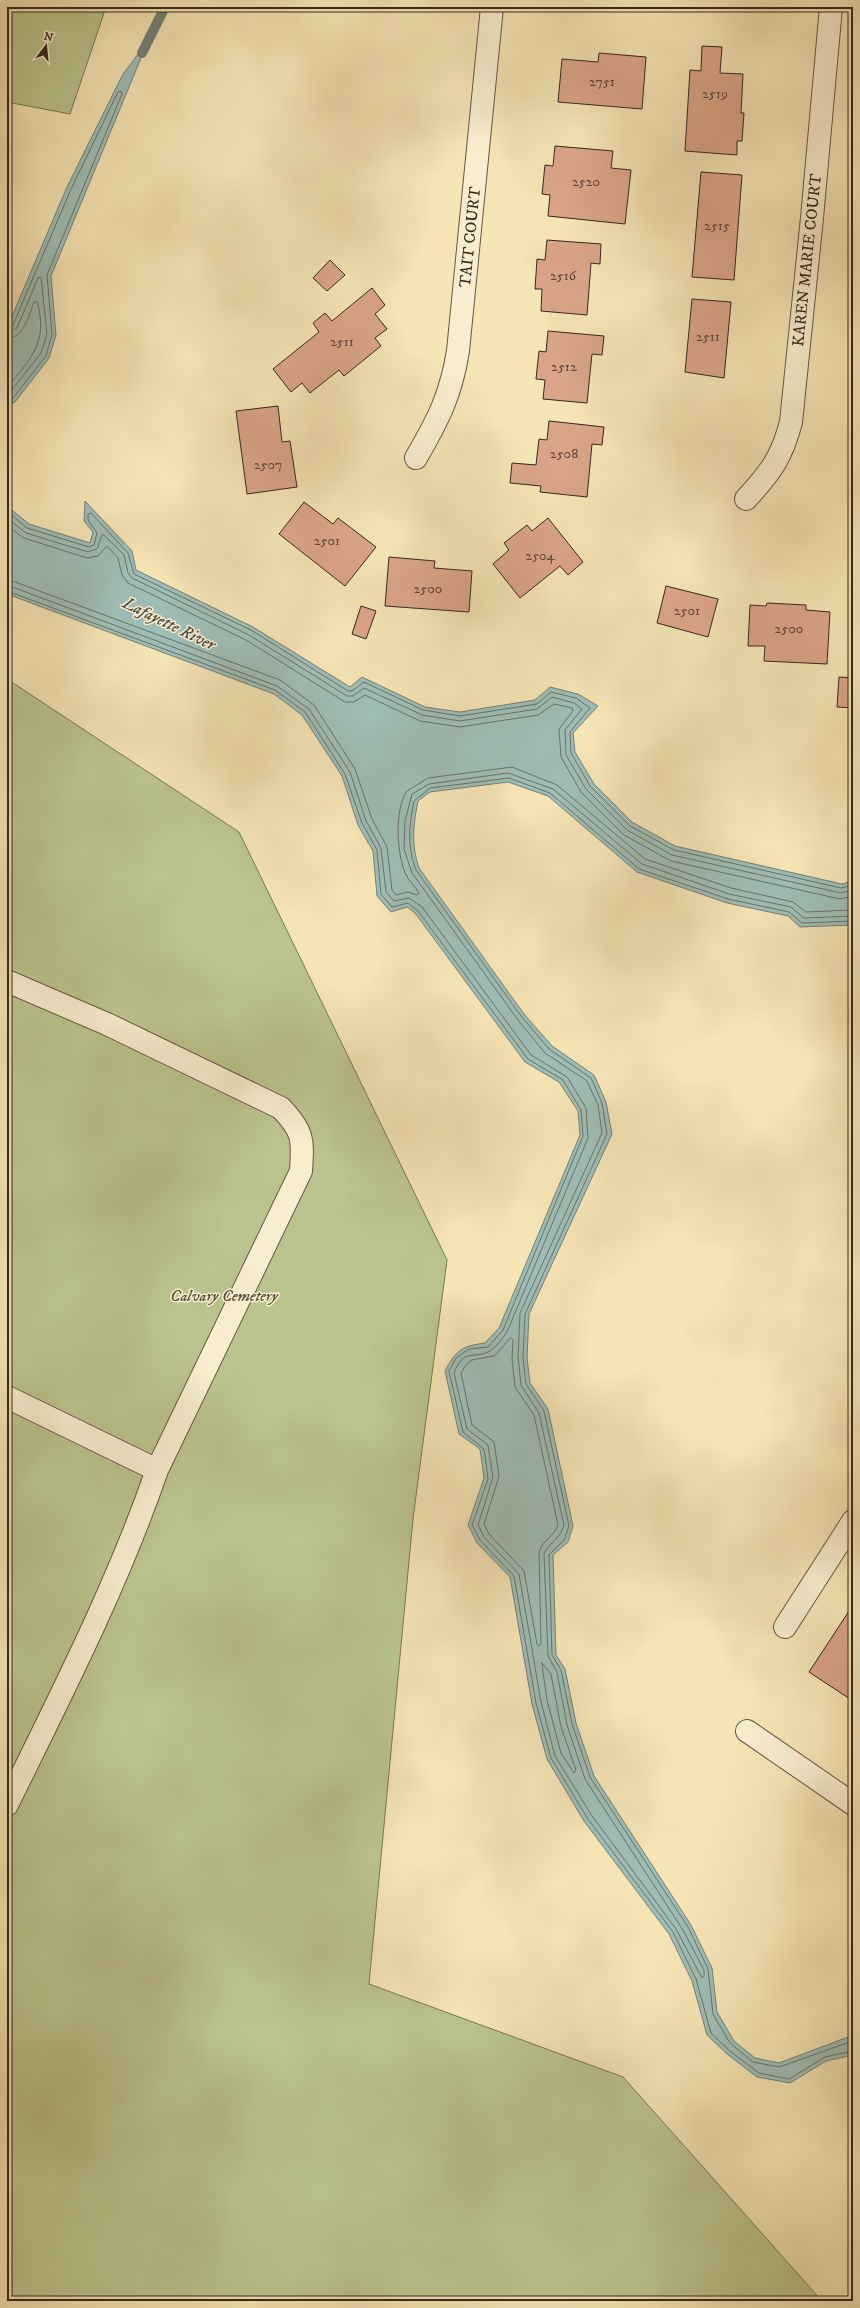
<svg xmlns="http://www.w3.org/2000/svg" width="860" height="2308" font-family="'IM FELL DW Pica',serif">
	<rect width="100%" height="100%" fill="#f5e4b4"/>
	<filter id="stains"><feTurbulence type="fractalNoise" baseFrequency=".005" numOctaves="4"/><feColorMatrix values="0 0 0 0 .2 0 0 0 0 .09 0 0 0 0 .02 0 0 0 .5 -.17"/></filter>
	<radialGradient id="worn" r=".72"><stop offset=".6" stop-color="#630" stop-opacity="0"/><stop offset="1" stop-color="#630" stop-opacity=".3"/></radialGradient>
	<path fill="#bbc48d" stroke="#787656" d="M7 7H106L70 114 7 102Z
		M7 679 239 832 447 1260 413 1519 369 1984 623 2077 822 2301H7Z"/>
	<path fill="#9ebdb4" stroke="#748178" d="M148 41 51 276 56 335 49 358 15 402 7 406V328L67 187 123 74Z
		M85 501 132 551 136 570 253 627 350 687 362 677 425 707 460 712 535 700 550 687 578 694 598 706 573 733 575 752 594 784 632 822 675 846 842 884 853 881V925L800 927 788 916 727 903 637 872 548 796 508 782 430 792 418 801C413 826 411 844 419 868L524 1014 552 1046 594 1075 606 1102 612 1134 529 1314 527 1358 530 1383 548 1409 573 1526 568 1542 553 1555 556 1655 565 1669 576 1723 594 1776 691 1925 712 1968 717 2012 734 2041 755 2058 779 2063 848 2037H853V2055L826 2061 790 2083 757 2077 727 2054 707 2035 692 1981 669 1934 584 1821 547 1759 532 1704 510 1577 477 1543 468 1525 484 1478 480 1449 459 1434 445 1371C456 1350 462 1346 485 1343L499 1328 580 1135 578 1111 559 1082 525 1062 415 913 407 907 391 912 377 896 373 851 358 825 342 776 302 715 274 694 7 594V506L29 524 90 543 93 532 84 521Z"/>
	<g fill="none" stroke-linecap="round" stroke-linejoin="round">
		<path stroke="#6a726a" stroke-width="1" d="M7 328 13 325 71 189 118 92 121 91 122 94 47 275 52 334 46 356 13 398 7 401
			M7 333 17 328 38 278 41 277 47 334 41 353 7 396
			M7 339C24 338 29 315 34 302H37C49 342 30 359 7 388
			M7 511 27 528 89 547 94 545 97 533 88 520V514L91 513 128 553 134 574 251 630 348 691H352L364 682 423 710 460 716 537 704 551 692 576 698 590 708 570 732 571 753 590 786 630 826 674 850 841 888 853 885
			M7 518 26 533 88 552 97 549 102 535H104L124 555 128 573 132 578 249 635 347 696H353L364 688 422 715 460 721 537 709 552 697 574 703 582 709 565 730 566 755 586 789 627 830 672 855 841 893 853 890
			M7 526 24 538 87 558 98 556 107 546 118 558 122 575 128 583 246 640 345 702H354L365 695 420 721 460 727 538 715 554 704 572 708 573 711 559 729 561 757 581 792 624 835 671 861 840 899 853 896
			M7 579 280 680 314 705 355 769 372 819 387 847 392 890 396 895 408 892 417 895 419 893C415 886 408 880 405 873 397 853 394 810 407 791L428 778 512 767 557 785 645 859 731 888 793 902 806 912 853 910
			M7 585 277 686 309 709 350 772 366 821 381 848 386 892 394 901 409 898 422 907 531 1055 567 1077 586 1108 588 1138 507 1332C503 1338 496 1347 490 1351 474 1360 464 1347 454 1373L467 1429 488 1445 493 1477 478 1525 484 1537 519 1574 541 1702 555 1756 592 1816 676 1929 702 1978 704 1976V1970L683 1930 585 1779 567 1725 557 1672 548 1656 544 1554C548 1543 559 1541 564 1525L539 1413 521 1385 518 1357 520 1313 602 1133 598 1105 587 1081 545 1053 518 1020 412 873 404 849 405 821 412 794 429 784 508 773 553 789 642 864 729 894 791 907 804 918 853 916
			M7 591 275 690 305 712 345 774 362 823 377 850 381 894 392 907 408 903 418 911 528 1059 563 1080 581 1110 583 1136 503 1330 488 1347 469 1349 456 1358 449 1371 463 1432 484 1449 488 1479 472 1525 480 1540 514 1576 536 1703 551 1758 588 1819 673 1932 696 1979 711 2033 730 2051 759 2073 789 2079 825 2057 853 2051
			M853 921 802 923 789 912 728 899 639 869 550 793 509 778 430 788 414 801C409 825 407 847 416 870L521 1016 549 1049 591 1078 602 1103 607 1134 525 1314 523 1357 526 1384 544 1411 569 1526 564 1540 549 1555 552 1655 561 1670 572 1724 590 1777 688 1927 708 1969 713 2014 730 2043 753 2062 779 2067 853 2041
			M511 1338 513 1340 512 1359 515 1387 534 1415 558 1525C554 1537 541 1541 539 1553L541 1644 539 1646 537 1644 524 1571 489 1534 484 1524 499 1476 494 1442 472 1425 461 1373 465 1366 472 1360 494 1356Z
			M542 1663 551 1674 561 1727 576 1770 574 1773 561 1753 547 1700Z"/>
		<path stroke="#748178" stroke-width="10" d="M142 53 165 7"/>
	</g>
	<path fill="#daa488" stroke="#36281f" d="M702 46 722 47 720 73 743 74 741 113H744L742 141H737V155L685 151 690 70 701 71Z
		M599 53 646 57 642 109 558 102 562 59 598 62Z
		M555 146 613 151 611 168 631 170 625 224 548 216 550 195 542 194 545 165 553 166Z
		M701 172 742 175 734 280 692 277Z
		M547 240 601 244 600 264 591 263 587 315 541 311 542 289H535L537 259 545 260Z
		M330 260 345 275 327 291 313 278Z
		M372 288 385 305 375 314 387 329 375 338 381 346 344 376 339 370 310 393 302 383 291 392 273 369 319 332 313 323 325 313 332 321Z
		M692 299 731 302 724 378 685 372Z
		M548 331 604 336 602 355 592 354 587 403 543 399 545 380 536 379 539 351 546 352Z
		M278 406 282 442 290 441 297 487 247 494 236 411Z
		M549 421 604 427 602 445 592 444 587 497 540 492 541 486 510 483 512 463 536 465 539 439 547 440Z
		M304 502 333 524 338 518 376 547 345 586 279 534Z
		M548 518 583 562 568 575 560 566 520 598 493 564 509 550 504 543 527 525 532 531Z
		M389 557 435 561 434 568 472 571 469 612 385 606Z
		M666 586 718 599 708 637 657 623Z
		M767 603 806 605V610L830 612 827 664 764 661 765 646H748L750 605 766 606Z
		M361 606 376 611 366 639 352 634Z
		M839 677 853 678V708L837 707Z
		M853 1605V1701L809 1672Z"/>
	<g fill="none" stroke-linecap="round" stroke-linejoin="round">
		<defs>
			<path id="minor" d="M416 458C438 420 451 395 458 351L492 7
				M746 499C771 472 782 457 791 422L812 218 831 7
				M7 981 107 1024 281 1108C304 1132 303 1140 301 1171L157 1470C117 1586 61 1695 7 1805
				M7 1397 157 1470
				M785 1627 853 1521
				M747 1731 853 1804"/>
		</defs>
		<use href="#minor" stroke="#665744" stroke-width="24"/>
		<use href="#minor" stroke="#f8edce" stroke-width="22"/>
	</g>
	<g text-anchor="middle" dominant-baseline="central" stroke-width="3" stroke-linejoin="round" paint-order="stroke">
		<g font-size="14" fill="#5f4739">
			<text x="602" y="82">2751</text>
			<text x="715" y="94">2519</text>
			<text x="586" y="182">2520</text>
			<text x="717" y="226">2515</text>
			<text x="563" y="276">2516</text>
			<text x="708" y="337">2511</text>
			<text x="342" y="342">2511</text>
			<text x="564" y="367">2512</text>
			<text x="564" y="454">2508</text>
			<text x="268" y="465">2507</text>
			<text x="327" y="541">2501</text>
			<text x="540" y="556">2504</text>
			<text x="428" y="589">2500</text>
			<text x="687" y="611">2501</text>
			<text x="789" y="629">2500</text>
		</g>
		<g font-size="16" fill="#36281f" stroke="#f8edce">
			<text transform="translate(470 237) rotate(-84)">TAIT COURT</text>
			<text transform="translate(807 260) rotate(-84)">KAREN MARIE COURT</text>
		</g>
		<g font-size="16" font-style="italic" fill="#574f3a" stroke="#f8edce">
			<text x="224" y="1296">Calvary Cemetery</text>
		</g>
		<g font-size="17" font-style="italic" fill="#504d44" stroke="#f8edce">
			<text transform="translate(169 624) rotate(26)">Lafayette River</text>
		</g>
	</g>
	<rect width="860" height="2308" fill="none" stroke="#f5e4b4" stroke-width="24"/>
	<rect x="8" y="8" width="844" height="2292" fill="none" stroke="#36281f" stroke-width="2"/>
	<rect x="12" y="12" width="836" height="2284" fill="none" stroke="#36281f"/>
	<g transform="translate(46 46) rotate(16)" stroke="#f8edce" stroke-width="3" paint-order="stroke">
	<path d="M0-3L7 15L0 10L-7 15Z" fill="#36281f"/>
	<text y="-6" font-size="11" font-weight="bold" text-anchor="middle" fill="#36281f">N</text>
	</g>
	<rect width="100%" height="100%" filter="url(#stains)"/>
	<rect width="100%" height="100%" fill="url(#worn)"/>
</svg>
